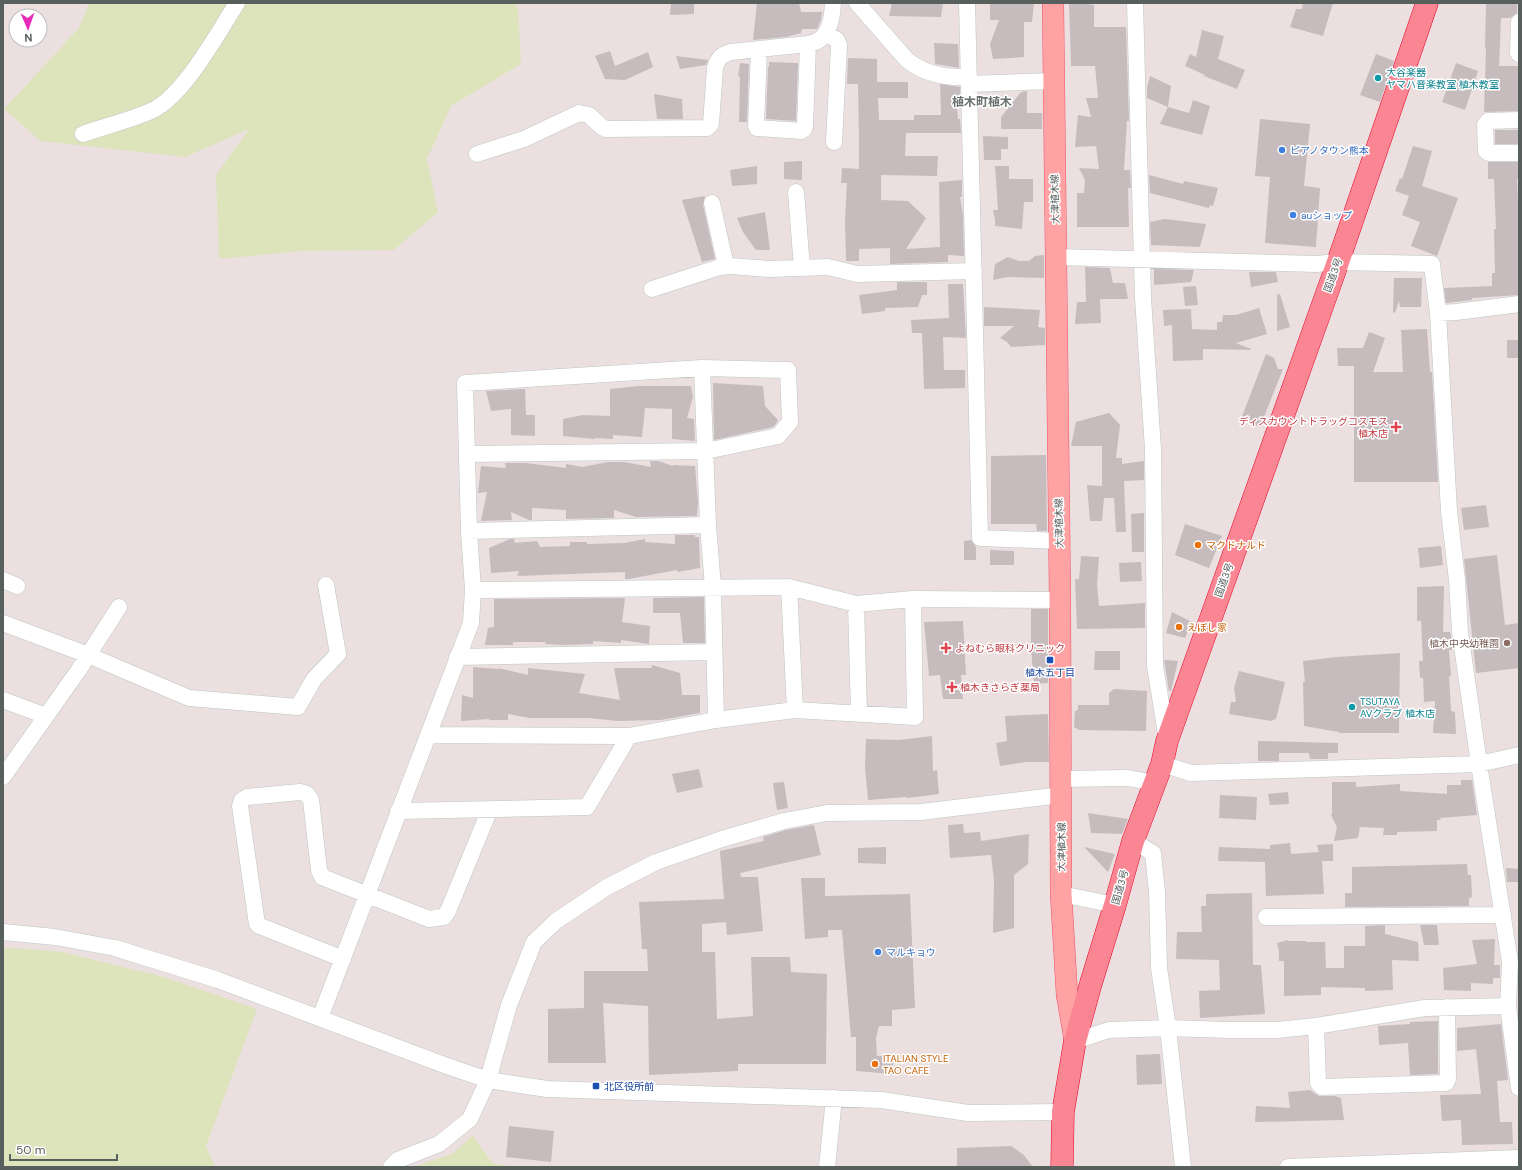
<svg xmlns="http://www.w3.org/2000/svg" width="1522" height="1170" font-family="'DM Sans','Noto Sans JP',sans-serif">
	<rect width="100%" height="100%" fill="#ebdfe0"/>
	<path fill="#dde3bb" d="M89 3H514L518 7 521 64 451 106 427 159 438 212 394 250 301 251 219 259 216 175 249 129 185 157 41 141 4 109 79 28Z
		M3 947 62 952 164 977 257 1009 206 1146 215 1167H3Z
		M473 1135 492 1163 517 1167H413L452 1154Z"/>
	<path fill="#c6bcbe" d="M671 3H694V14L670 15Z
		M757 3H799L801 12H822L821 20 817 29H802L801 33 786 37 753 40Z
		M892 3H943L941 17 889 16Z
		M990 3H1034L1032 22H1024V57L993 59 990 44 999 20H990Z
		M1069 3H1081L1094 5V27H1126L1129 121H1127L1124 170H1130L1131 188H1128L1129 227H1077V193H1084L1085 180 1079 168 1099 169 1096 146 1075 147 1078 115 1091 117 1086 98H1098L1095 66H1071Z
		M1303 3H1333L1323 36 1290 27 1296 9H1302Z
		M1486 3 1517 4V13L1510 18H1501L1499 66H1519V111L1484 112 1486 48 1485 47Z
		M1202 30 1224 36 1218 59 1245 70 1237 89 1204 76 1205 75 1185 66 1190 54 1196 57Z
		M934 43 958 44 959 68 935 64Z
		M610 51 615 66 648 52 653 67 625 80 605 79 595 56Z
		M1376 54 1394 61 1380 102 1360 95Z
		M676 56 708 60 706 65 680 69Z
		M848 58 877 59V82H908V98H878L879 120H914V115H941L940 84 960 87V97L956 98 958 119H960L961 133H906L905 156H938L937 176 881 175V200L908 201 926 218 906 249 940 247 939 182 962 180V197H960L963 215 964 256 948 255V262L890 264V248L859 249V261H846L845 220 847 183H841L842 168 859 169V140L858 84H847Z
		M769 62 798 63 796 121 766 119 768 67H769Z
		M740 63 749 64 747 122H739L740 77 738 76Z
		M1456 63 1478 71 1465 110 1442 102Z
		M1150 76 1171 86 1168 107 1147 98V88Z
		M1027 91V113H1042V129H1001V117L1021 92Z
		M654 94 682 99 683 119H657Z
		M1193 100 1210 106 1202 135 1160 124 1168 107 1189 113Z
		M1260 119 1310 124 1304 186 1320 188 1316 247 1265 243 1270 177 1255 176Z
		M1495 130H1519V144H1495Z
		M983 136 1008 137V149H1001V160H984Z
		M1413 146 1432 151 1422 186 1458 198 1437 256 1411 246 1420 222 1402 215 1409 196 1395 191 1400 178 1402 179Z
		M802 161V180L784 179V162Z
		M1488 162H1519V179H1517L1519 226V295L1472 298V300L1446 303 1444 288 1492 286V273H1495L1494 229H1496L1494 179H1488Z
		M757 166V184L732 186 730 170Z
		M995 166H1009V179H1033V202H1024L1022 229 995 226V220L993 210H998Z
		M1149 175 1183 184 1184 181 1218 188 1213 206 1210 205 1209 208 1150 193Z
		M705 196 703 205 715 259 702 262 682 200Z
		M765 212 770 250H756L743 232 737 218Z
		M1165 219 1206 224 1200 247 1151 245 1150 222Z
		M1044 255V278L1008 277 993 280 995 264 1008 257 1019 261H1029L1035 256Z
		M1085 267 1110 268 1113 283H1125L1128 299H1100L1101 323 1075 324 1077 302H1086Z
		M1154 269H1155L1194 270 1191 282 1154 285Z
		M1249 272H1276L1278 282 1251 287Z
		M1394 278H1422L1421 307H1400L1399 301 1395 313 1393 312Z
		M897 282H927V295H922L918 307 885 308V311L862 314 859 295 897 290Z
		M948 284H963L966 338 943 337 944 370H965V388L924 389 922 333H912L911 320 949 318Z
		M1196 286 1198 305 1185 306 1183 287Z
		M1280 294 1290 327 1277 331V295Z
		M984 307 1040 310 1038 327 1045 328V345L1011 347 1007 342 1000 338 1014 326H984Z
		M1259 308 1267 334 1236 343 1251 349V350L1203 349V360L1173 361 1172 325 1164 326 1163 310 1191 309 1192 329 1217 330V322H1222L1223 315H1236Z
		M1427 329 1430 372H1432L1438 482H1354V366H1338L1337 348H1363L1369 332 1385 338 1373 372H1403L1401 330Z
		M1507 340H1519V358H1507Z
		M1266 354 1274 358 1278 369H1283L1260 427 1241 419Z
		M713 383 763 386 765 406 778 420 776 424 773 427 714 440Z
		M639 386H691L693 397 687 418 694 419 695 441 672 439V409L645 408 642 437 613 435V439L595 438V439L563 436V419L583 415 610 416V389Z
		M525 389 526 415H535V436L511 435V409L491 411 486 391Z
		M1109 413 1120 425 1116 458H1122V464L1144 461V480L1124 481 1126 532H1116L1114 498H1104L1102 521H1090L1087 485 1102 486V446H1071L1076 422Z
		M1046 455 1047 531H1037L1036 524H991V456Z
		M650 461H658L673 466V465L695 466 698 502 697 516 636 517 614 510V518L566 519V510L532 508V520H529L511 512 512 520 481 521 487 492 478 493 481 466 506 468 505 463H525L566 468V464L582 467 608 462H624L651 467Z
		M1486 505 1489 527 1464 530 1461 508Z
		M1144 513V552H1132L1131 514Z
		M1185 524 1222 536 1209 568 1175 555Z
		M675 535H695V537H699L700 568 677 572V570L629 579H625V572L517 576 519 571 491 573 489 548 510 539H514L515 543 537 541 540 547 570 546V542H587V544L624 543 645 539V542L675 544Z
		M971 540 976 547V560H964V541Z
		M1441 546 1443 565 1420 568 1418 548Z
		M990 550 1014 551V565H990Z
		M1497 555 1505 625 1519 623V668L1476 673 1464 559Z
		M1081 556 1099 557 1097 584 1099 606 1145 603V628L1077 629 1075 579H1079Z
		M1141 562 1142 581 1120 582 1119 563Z
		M1444 586 1443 632H1450L1452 641V650H1449L1451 676H1449L1451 711 1455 712 1456 734 1433 733 1435 701 1424 702 1423 678H1420L1419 661H1423L1421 621H1417V587Z
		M704 597 705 643H683L680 613H653V598Z
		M625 598 622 622 650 626 649 644 621 640V643L593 641V644L565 645 545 644 546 642H513V645H485L488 628 494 627V599Z
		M1031 609H1048V683L1034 684 1031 648Z
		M1172 612 1192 622 1185 638 1166 633Z
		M963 621 966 675H961L963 699H943L940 675 929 676 924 622Z
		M1095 651H1120V670H1094Z
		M1400 653 1399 733H1339V732L1304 726 1303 682H1305L1303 661 1337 657Z
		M1164 660 1178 661 1171 691H1169Z
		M652 665 680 673 682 695H700V713L661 720 617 721 589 718H530L508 714V720H489V719L461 721 462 695 473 698V667L499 669 498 668 528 675V668L585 674 579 693 620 700 614 668H652Z
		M1239 671 1285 682 1276 719 1271 721 1229 714 1231 702H1236L1234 688Z
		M1114 689 1147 691 1146 731 1079 730 1074 727 1075 711 1078 710V705H1109V693Z
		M1048 714 1049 762H1026L1000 766 996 743 1007 741 1005 716Z
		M932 736 933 771 937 770 939 794 907 798 906 797 868 800 865 768 866 739 899 740Z
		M1258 741 1338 743V753H1328V759H1310L1309 753H1279V761H1258Z
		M699 769 703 787 677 793 672 774Z
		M1461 780H1472L1477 815 1440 818 1441 820H1437V831L1397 832V835H1383L1384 828 1360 827 1358 838 1334 841 1337 827 1331 815 1332 814V782H1356V787L1400 784V791L1447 794V785H1461Z
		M784 782 788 808 777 810 773 783Z
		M1288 792 1289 804 1270 805 1268 794Z
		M1220 795 1257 797 1256 820 1219 818Z
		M1088 813 1128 819 1122 834 1091 833Z
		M963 824 964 833 980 832 981 841 1029 834 1028 864 1014 875V928L993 933 994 881 991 855 950 858 948 825Z
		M814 825 821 855 740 873 741 877H758L763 931 727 935 726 922 702 924V952H715L717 1019 753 1016 751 957H790L791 972 827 974 826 1064H738V1071L649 1075 648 1006 603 1003 606 1063H548V1009L584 1008V971H648L647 949H642L639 902 724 899 720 851 764 841 763 837 786 830Z
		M1290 843 1291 854 1319 852 1317 845 1333 844V861H1322L1324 894 1266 896 1265 862 1218 861 1219 847 1270 849V845Z
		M886 847V864L858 863V848Z
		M1084 847 1115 854 1108 872Z
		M1467 864 1468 875H1471L1472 897 1469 898V906L1345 907V893H1352V867Z
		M1506 868 1519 869V882H1507Z
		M801 878H825V896L910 894 915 1008 892 1010V1026H879L876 1038 877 1056 894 1055 892 1074 856 1071V1037H851L842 930H828V937L805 939Z
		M1252 893 1253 965H1261L1265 1014 1200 1018 1199 991 1220 990 1219 960 1176 959 1177 932H1202L1201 906H1206V894Z
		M1385 925V934L1418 942 1419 961 1392 960 1393 990 1365 991V988L1321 987V995L1284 996V961H1279V952L1277 943 1288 940V941H1306V942H1325L1326 968H1344V946H1365V926Z
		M1420 925H1437L1439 945H1424Z
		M1495 939 1494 965H1500V978H1493V984L1471 983V991L1444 990 1443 968 1477 964 1472 940Z
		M1438 1021V1074L1410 1075 1408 1043 1379 1045 1378 1026 1410 1024V1022Z
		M1501 1024 1508 1080 1497 1081 1500 1122H1512L1513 1144 1462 1145 1461 1120 1442 1121 1440 1095 1481 1094 1476 1049 1457 1051V1028Z
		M1160 1054 1162 1084 1137 1085 1136 1055Z
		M1310 1090 1319 1096H1335L1341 1098 1344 1120 1255 1122 1256 1106 1290 1108 1288 1092Z
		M509 1126 554 1131 551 1162 506 1157Z
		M1011 1146 1024 1155 1033 1167H957V1148Z"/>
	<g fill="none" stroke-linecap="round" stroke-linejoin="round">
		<defs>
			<path id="minor" d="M857 3 907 60C924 74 948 78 969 77
				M967 3 980 538 1059 541
				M1135 3 1143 298 1153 449 1155 666 1167 740
				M1519 22 1518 53 1519 54
				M826 33 837 40 839 45 834 142
				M759 49 756 126 757 128 801 131 804 129 805 126 808 44
				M969 84 1053 81
				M1519 120 1488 121 1485 125 1486 151 1489 153H1519
				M83 134C105 126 132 120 153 110 184 95 218 33 237 3
				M477 154 524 139 579 113 589 115 602 127 606 129 707 128 711 124 715 68C718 58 721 55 731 52L808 44C829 41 832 21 833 3
				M796 192 802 268
				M712 203 726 266
				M1055 257 1316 264 1338 262 1432 264 1438 313 1449 511 1457 580 1460 632 1479 764 1510 962 1508 1006 1519 1088
				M652 289 720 267 731 266 769 269 828 267 857 274 974 271
				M1438 313 1456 312 1519 304
				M702 368 708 525 713 587 716 720
				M469 531 708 525
				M3 580 17 586
				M789 587 795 710
				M473 590 789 587 856 604 913 599 1060 600
				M856 604 859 714
				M3 623 88 655 189 698 298 707 314 679 338 654 326 585
				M457 657 713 652
				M3 700 46 716
				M629 736 716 720 795 710 915 717 913 599
				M1162 764 1191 773 1479 764 1519 755
				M3 777 78 671 119 607
				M1061 779 1128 778 1155 783
				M398 811 587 807 629 736 428 735
				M1133 841 1153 853 1157 892 1159 968 1168 1028 1183 1167
				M1061 894 1115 905
				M1266 917 1503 915
				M3 932 55 937 115 948 218 980 447 1066 488 1080 547 1089 881 1100 968 1113 1063 1112
				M343 959 260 926 257 924 240 806 242 800 247 797 300 792 307 794 311 800 319 870 322 877 429 919 444 917 448 911 490 809
				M320 1018 471 623 473 590 469 531 465 383 702 368 788 370 790 422 778 436 706 451 467 454
				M1316 1026 1318 1083 1322 1087 1446 1083 1448 1079 1447 1007
				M1075 1041 1109 1030 1168 1028 1228 1030H1277L1316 1026 1425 1008 1508 1006
				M391 1167 398 1160 439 1144 470 1119 488 1080 509 1005 534 942 556 921 607 887 656 862 722 839 784 821 827 813 921 812 1061 795
				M827 1167 834 1098
				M1288 1167 1519 1158"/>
			<path id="major" d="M1053 3 1060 600 1061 894 1067 995 1075 1041"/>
			<path id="highway" d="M1062 1167 1063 1112 1075 1041 1091 983 1115 905 1133 841 1162 764 1167 741 1338 262 1427 3"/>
		</defs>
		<use href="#minor" stroke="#bec6c4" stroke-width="17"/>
		<use href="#major" stroke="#ef5569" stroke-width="22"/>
		<use href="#highway" stroke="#e70328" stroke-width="23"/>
		<use href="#minor" stroke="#fff" stroke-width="16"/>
		<use href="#major" stroke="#fea2a3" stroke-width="21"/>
		<use href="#highway" stroke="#fb8693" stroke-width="22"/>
	</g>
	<g fill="#0f9aa8" stroke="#fff" stroke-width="1.5">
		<circle cx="1378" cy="78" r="4"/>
		<circle cx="1352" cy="707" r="4"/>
	</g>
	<g fill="#3f7fe0" stroke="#fff" stroke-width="1.5">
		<circle cx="1282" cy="150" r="4"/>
		<circle cx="1293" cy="215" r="4"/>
		<circle cx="878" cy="952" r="4"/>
	</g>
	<g fill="#e0444e" stroke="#fff" stroke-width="1.5">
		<path d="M1394 421h4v4h4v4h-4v4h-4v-4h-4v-4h4z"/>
		<path d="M944 642h4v4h4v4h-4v4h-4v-4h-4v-4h4z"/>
		<path d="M950 681h4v4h4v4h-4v4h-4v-4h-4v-4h4z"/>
	</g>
	<g fill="#e8710a" stroke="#fff" stroke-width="1.5">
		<circle cx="1198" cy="545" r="4"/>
		<circle cx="1179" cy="627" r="4"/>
		<circle cx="875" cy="1064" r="4"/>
	</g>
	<circle fill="#8d6e63" stroke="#fff" stroke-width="1.5" cx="1507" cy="643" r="4"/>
	<g fill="#1a4fb4" stroke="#fff" stroke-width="1.5">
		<rect x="1046" y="656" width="8" height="8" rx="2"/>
		<rect x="592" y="1082" width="8" height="8" rx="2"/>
	</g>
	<g text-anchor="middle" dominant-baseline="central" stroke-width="3" stroke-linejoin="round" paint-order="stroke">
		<g font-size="10" fill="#0d838f" stroke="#fff" text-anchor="start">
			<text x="1386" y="72">大谷楽器<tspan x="1386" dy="12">ヤマハ音楽教室 植木教室</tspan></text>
			<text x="1360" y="701">TSUTAYA<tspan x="1360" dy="12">AVクラブ 植木店</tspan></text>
		</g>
		<g font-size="10" fill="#366cbe" stroke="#fff" text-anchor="start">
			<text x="1290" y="150">ピアノタウン熊本</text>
			<text x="1301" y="215">auショップ</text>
			<text x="886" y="952">マルキョウ</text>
		</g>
		<g font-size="10" fill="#58605e" stroke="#fff">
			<text transform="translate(1055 199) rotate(-91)">大津植木線</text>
			<text transform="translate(1333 275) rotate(-70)">国道3号</text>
			<text transform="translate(1059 523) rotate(-91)">大津植木線</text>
			<text transform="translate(1224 580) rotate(-70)">国道3号</text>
			<text transform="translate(1061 847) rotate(-90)">大津植木線</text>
			<text transform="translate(1120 887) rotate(-74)">国道3号</text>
		</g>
		<g font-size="10" fill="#be3a42" stroke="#fff" text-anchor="start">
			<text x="1388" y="421" text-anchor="end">ディスカウントドラッグコスモス<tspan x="1388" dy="12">植木店</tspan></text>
			<text x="955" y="648">よねむら眼科クリニック</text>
			<text x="960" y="687">植木きさらぎ薬局</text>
		</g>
		<g font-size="10" fill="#c56008" stroke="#fff" text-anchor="start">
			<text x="1206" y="545">マクドナルド</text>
			<text x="1187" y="627">えぼし家</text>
			<text x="883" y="1058">ITALIAN STYLE<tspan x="883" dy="12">TAO CAFE</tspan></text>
		</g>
		<g font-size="10" fill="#785e54" stroke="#fff" text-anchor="end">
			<text x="1499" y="643">植木中央幼稚園</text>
		</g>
		<g font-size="10" fill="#164399" stroke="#fff">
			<text x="1050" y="672">植木五丁目</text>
			<text x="604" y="1086" text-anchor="start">北区役所前</text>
		</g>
		<g font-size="12" font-weight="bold" fill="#69726f" stroke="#fff">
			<text x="982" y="102">植木町植木</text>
		</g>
	</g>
	<rect width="1522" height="1170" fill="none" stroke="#58605e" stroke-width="8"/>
	<g transform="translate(28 28) rotate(178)"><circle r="19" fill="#ffffff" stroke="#bcbfbf"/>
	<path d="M0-3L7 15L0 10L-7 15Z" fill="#e62bbb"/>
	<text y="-6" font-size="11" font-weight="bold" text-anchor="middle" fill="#58605e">N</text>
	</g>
	<path d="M10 1154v6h107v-6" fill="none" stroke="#58605e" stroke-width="2"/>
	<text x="16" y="1154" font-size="12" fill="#58605e" stroke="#ffffff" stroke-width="3" paint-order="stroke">50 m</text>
</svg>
